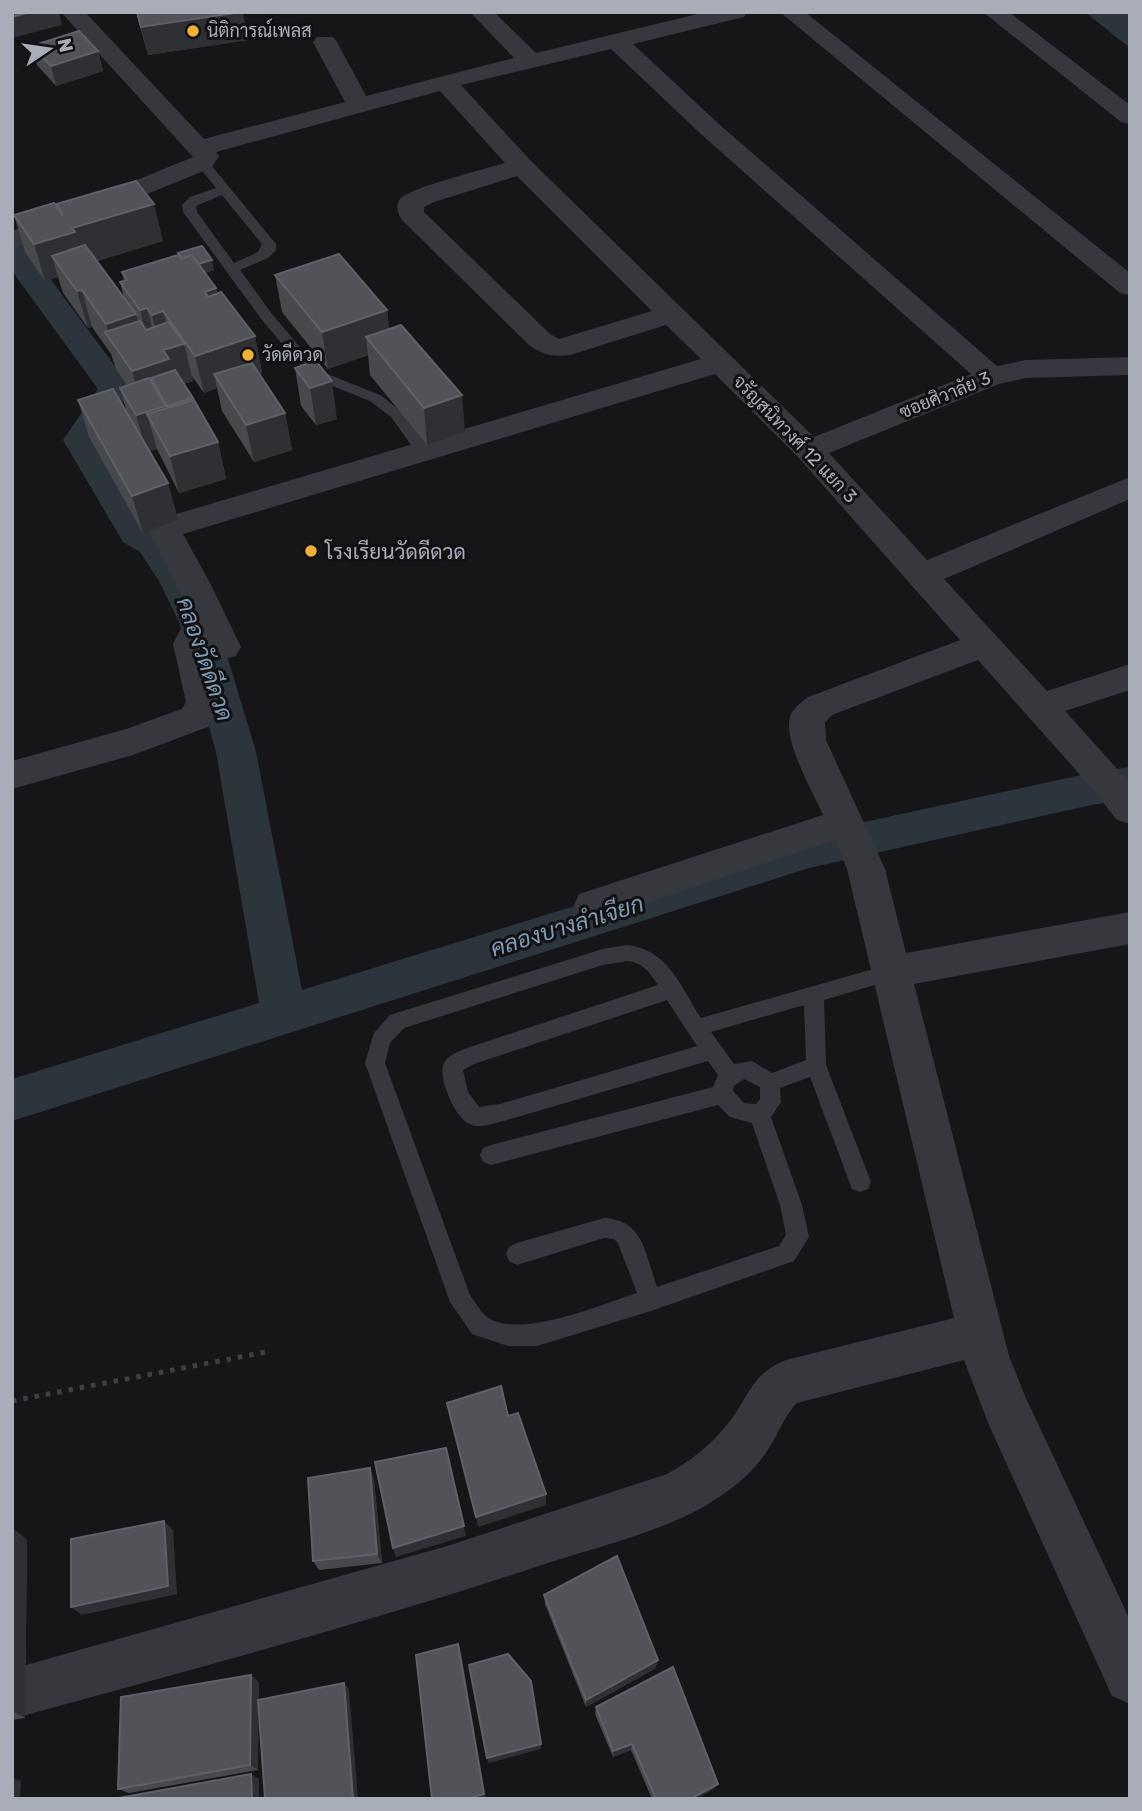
<svg xmlns="http://www.w3.org/2000/svg" width="1142" height="1811" font-family="Rubik,Sarabun,sans-serif">
	<rect width="100%" height="100%" fill="#161618"/>
	<path fill="#2c353c" d="M1085 12H1130V48Z"/>
	<g fill="none" stroke-linecap="round" stroke-linejoin="round">
		<path fill="#2c353c" fill-rule="evenodd" d="M12 240 23 242 132 389 97 440 149 524 166 534 189 569 217 622 256 752 302 990 809 834 1091 773 1130 767V799L1091 805 809 868 12 1121V1079L259 1003 216 752 179 622 159 581 140 552 123 542 63 440 98 389 12 271Z"/>
		<path stroke="#3d3f44" stroke-width="5" stroke-dasharray="4.5 7" stroke-linecap="butt" d="M12 1401 266 1352"/>
		<path fill="#37383d" fill-rule="evenodd" d="M202 159 207 160 276 244V250L268 258 240 270 272 314 320 371 380 395 401 411 432 452 429 456H419L391 417 370 401 310 377 262 320 183 212 182 205 190 197 216 188 196 163ZM222 195 262 244 258 252 234 263 197 212 196 206Z
			M627 945C669 950 680 986 701 1018L891 964 898 966 901 972 898 978 824 1000 826 1065 871 1182 868 1189 860 1192 852 1189 810 1077 780 1088 781 1102 771 1117 802 1205 809 1237 794 1261 651 1311 537 1346H508L472 1334 450 1302 365 1063 374 1033 390 1015 603 949ZM627 961C644 963 649 972 658 985L467 1048C459 1051 448 1055 444 1063 437 1078 456 1121 472 1125 480 1128 492 1124 500 1122L708 1061 718 1075 713 1087 491 1145 483 1148 480 1155 483 1162 491 1165 718 1105 730 1117 752 1123 780 1205 786 1235 779 1246 657 1287C645 1254 644 1220 604 1218L517 1243 509 1247 506 1254 509 1261 517 1265 604 1238 614 1239 618 1243 637 1293C602 1304 520 1340 487 1317 481 1312 475 1302 470 1295L385 1063 390 1043 404 1028 603 965ZM667 1000 697 1046 500 1104 479 1107 468 1092 463 1070 474 1064ZM804 1005 806 1060 772 1073 752 1061 734 1064 711 1032ZM744 1079 760 1087V1099L756 1104 744 1103 733 1091 734 1086Z"/>
		<path fill="#37383d" fill-rule="evenodd" d="M61 12H85L204 139 345 102 313 42 317 37H333L337 42 366 96 514 58 470 12H494L536 53 706 12H747L744 17 633 44 720 125 997 366 1026 360 1130 357V375L1026 378 999 384 829 453 927 560 1130 477V499L944 579 1047 691 1130 664V690L1065 711 1130 783V824L1117 820 1090 786 978 660 832 715 825 722 826 740 885 869 906 953 1130 912V944L914 984 1009 1356 1025 1396 1130 1620V1704L1112 1696 989 1425 964 1360 797 1403C784 1416 779 1433 769 1448 756 1469 737 1486 716 1499 671 1530 592 1548 539 1566 370 1622 198 1668 26 1715L12 1709V1669L447 1546 667 1474C689 1462 710 1446 726 1426 749 1399 749 1375 786 1360L954 1318 847 869 835 840 593 921 579 916 574 905 579 894 823 815C813 792 783 741 790 717 792 709 801 703 808 697L960 640 798 457 715 374 183 534 210 583 241 647 236 656 224 659 212 656 208 649 220 702 208 727 133 755 12 789V761L126 729 182 709 186 702 173 644 180 630 195 621 150 533 156 520 701 359 666 325 570 355C553 357 544 355 530 346L402 220C398 214 395 205 400 199 411 187 486 169 505 163L440 91 216 152 219 156 211 168 12 249V231L193 157ZM611 49 702 135 971 374 814 437 531 161 461 85ZM517 176 652 311 559 339 550 334 424 212V207L434 202Z
			M780 12H805L1130 273V295L1120 293Z
			M983 12H1009L1130 105V124L1121 122Z"/>
	</g>
	<path fill="#47494d" d="M136 12H241L248 40 148 55Z
		M32 46 98 51 103 71 56 86 37 65Z
		M57 204 163 241 97 261 124 298 120 282 124 281 122 272 179 256 178 253 214 270 205 273 216 288 218 294 255 336 262 373 259 374 285 413 292 450 254 462 222 411 217 388 204 393 192 376 193 381 184 384 218 442 226 479 179 493 157 449 149 451 168 483 178 520 143 533 89 437 78 400 127 413 120 388 127 385 116 369 111 354 92 327 88 328 63 293 58 277 45 281 25 252 14 215 58 209Z
		M275 275 387 310 389 329 465 432 427 445 370 375 368 355 328 369 282 312Z
		M295 368 337 419 316 425 301 406Z
		M374 1479 382 1563 319 1570 313 1561Z
		M12 1528 27 1540 25 1718 12 1720Z
		M544 1595 656 1668 586 1707 545 1604Z
		M259 1682 258 1700 344 1683 349 1690 258 1706V1770L129 1793 118 1789Z
		M596 1707 715 1788 696 1799H652L631 1750 613 1757 595 1714Z"/>
	<path fill="#2f3033" d="M30 12H59L62 25 12 38V17Z
		M243 12 248 40 148 55 141 27Z
		M98 51 103 71 56 86 51 66Z
		M154 204 163 241 84 265 52 256 58 277 45 281 34 244 72 228Z
		M212 260 214 270 191 278 188 267Z
		M216 288 224 325 205 292Z
		M82 290 92 327 88 328 77 291Z
		M147 308 157 345 150 348 140 310Z
		M387 310 391 347 366 337 368 355 328 369 322 332Z
		M163 311 172 348 184 344 193 381 176 386 151 378 157 403 142 408 132 371 161 352 152 315Z
		M136 314 146 351 111 340 106 324Z
		M255 336 262 373 222 387 214 374 217 388 204 393 195 356Z
		M332 381 337 419 316 425 310 388Z
		M462 395 465 432 427 445 424 408Z
		M193 398 201 435 177 443 167 406Z
		M166 406 175 443 147 414 157 449 147 452 136 415Z
		M285 413 292 450 254 462 246 425Z
		M218 442 226 479 179 493 170 456Z
		M168 483 178 520 143 533 132 496Z
		M446 1448 466 1536 396 1557 393 1548Z
		M370 1468 374 1479 382 1563 377 1554Z
		M546 1494V1505L478 1527 476 1517Z
		M164 1521 173 1530 177 1594 82 1615 71 1607Z
		M12 1528 27 1540 25 1718 12 1711Z
		M458 1644 461 1652 486 1799H466Z
		M658 1660 656 1668 586 1707V1700Z
		M251 1675 259 1682 258 1770 250 1765Z
		M344 1683 349 1690 358 1799H353Z
		M541 1744V1749L489 1763 487 1758Z
		M632 1744 631 1750 613 1757V1751Z
		M251 1774 259 1779V1799H252Z
		M12 1778 21 1781 20 1799H12Z
		M718 1784 715 1788 696 1799H690Z"/>
	<path fill="#525359" stroke="#5f6168" stroke-width="2" d="M12 12H30L12 17Z
		M137 12H241L141 27Z
		M79 31 98 51 51 66 32 46Z
		M136 181 154 204 72 228 75 232 34 244 14 215 54 203 63 216 57 204Z
		M85 245 136 314 106 324 82 290 77 291 52 256Z
		M202 246 212 260 198 264 192 255 182 258 178 253Z
		M339 254 387 310 322 332 275 275Z
		M178 255 181 259 192 255 216 288 205 292 208 297 221 292 255 336 195 356 163 311 152 315 147 308 140 310 120 282 127 280 122 272Z
		M140 321 146 330 169 322 184 344 163 350 169 359 132 371 105 332Z
		M401 325 462 395 424 408 366 337Z
		M316 361 332 381 310 388 295 368Z
		M252 363 285 413 246 425 214 374Z
		M175 370 193 398 167 406 151 378Z
		M149 378 166 406 136 415 120 388Z
		M113 389 168 483 132 496 78 400Z
		M194 400 218 442 170 456 147 414Z
		M501 1386 508 1416 518 1413 546 1494 476 1517 447 1403Z
		M446 1448 464 1526 393 1548 375 1462Z
		M370 1468 377 1554 313 1561 308 1478Z
		M164 1521 168 1586 71 1607V1539Z
		M617 1556 658 1660 586 1700 544 1595Z
		M458 1644 484 1794 466 1799H432L416 1655Z
		M508 1654 531 1681 541 1744 487 1758 469 1665Z
		M673 1667 718 1784 690 1799H656L632 1744 613 1751 596 1707Z
		M251 1675 250 1765 118 1789 121 1697Z
		M344 1683 353 1799H265L258 1700Z
		M251 1774 252 1799H113Z"/>
	<g fill="#f2b134" stroke="#111113" stroke-width="2.5">
		<circle cx="193" cy="31" r="7"/>
		<circle cx="248" cy="355" r="7"/>
		<circle cx="311" cy="551" r="7"/>
	</g>
	<g text-anchor="middle" dominant-baseline="central" stroke-width="6" stroke-linejoin="round" paint-order="stroke">
		<g font-size="18" fill="#a8adb8" stroke="#111113" text-anchor="start">
			<text x="207" y="31">นิติการณ์เพลส</text>
			<text x="262" y="355">วัดดีดวด</text>
		</g>
		<g font-size="18" fill="#a8adb8" stroke="#111113">
			<text transform="translate(945 395) rotate(-22)">ซอยศิวาลัย 3</text>
			<text transform="translate(795 439) rotate(46)">จรัญสนิทวงศ์ 12 แยก 3</text>
		</g>
		<g font-size="21" fill="#a8adb8" stroke="#111113" text-anchor="start">
			<text x="325" y="551">โรงเรียนวัดดีดวด</text>
		</g>
		<g font-size="23" font-style="italic" fill="#7f9bb3" stroke="#111113">
			<text transform="translate(205 659) rotate(71)">คลองวัดดีดวด</text>
			<text transform="translate(567 926) rotate(-17)">คลองบางลำเจียก</text>
		</g>
	</g>
	<rect width="1142" height="1811" fill="none" stroke="#a8adb8" stroke-width="28"/>
	<g transform="translate(49 49) rotate(77)" stroke="#111113" stroke-width="5" paint-order="stroke">
	<path d="M0-5L12 26L0 18L-12 26Z" fill="#a8adb8"/>
	<text y="-10" font-size="19" font-weight="bold" text-anchor="middle" fill="#a8adb8">N</text>
	</g>
</svg>
